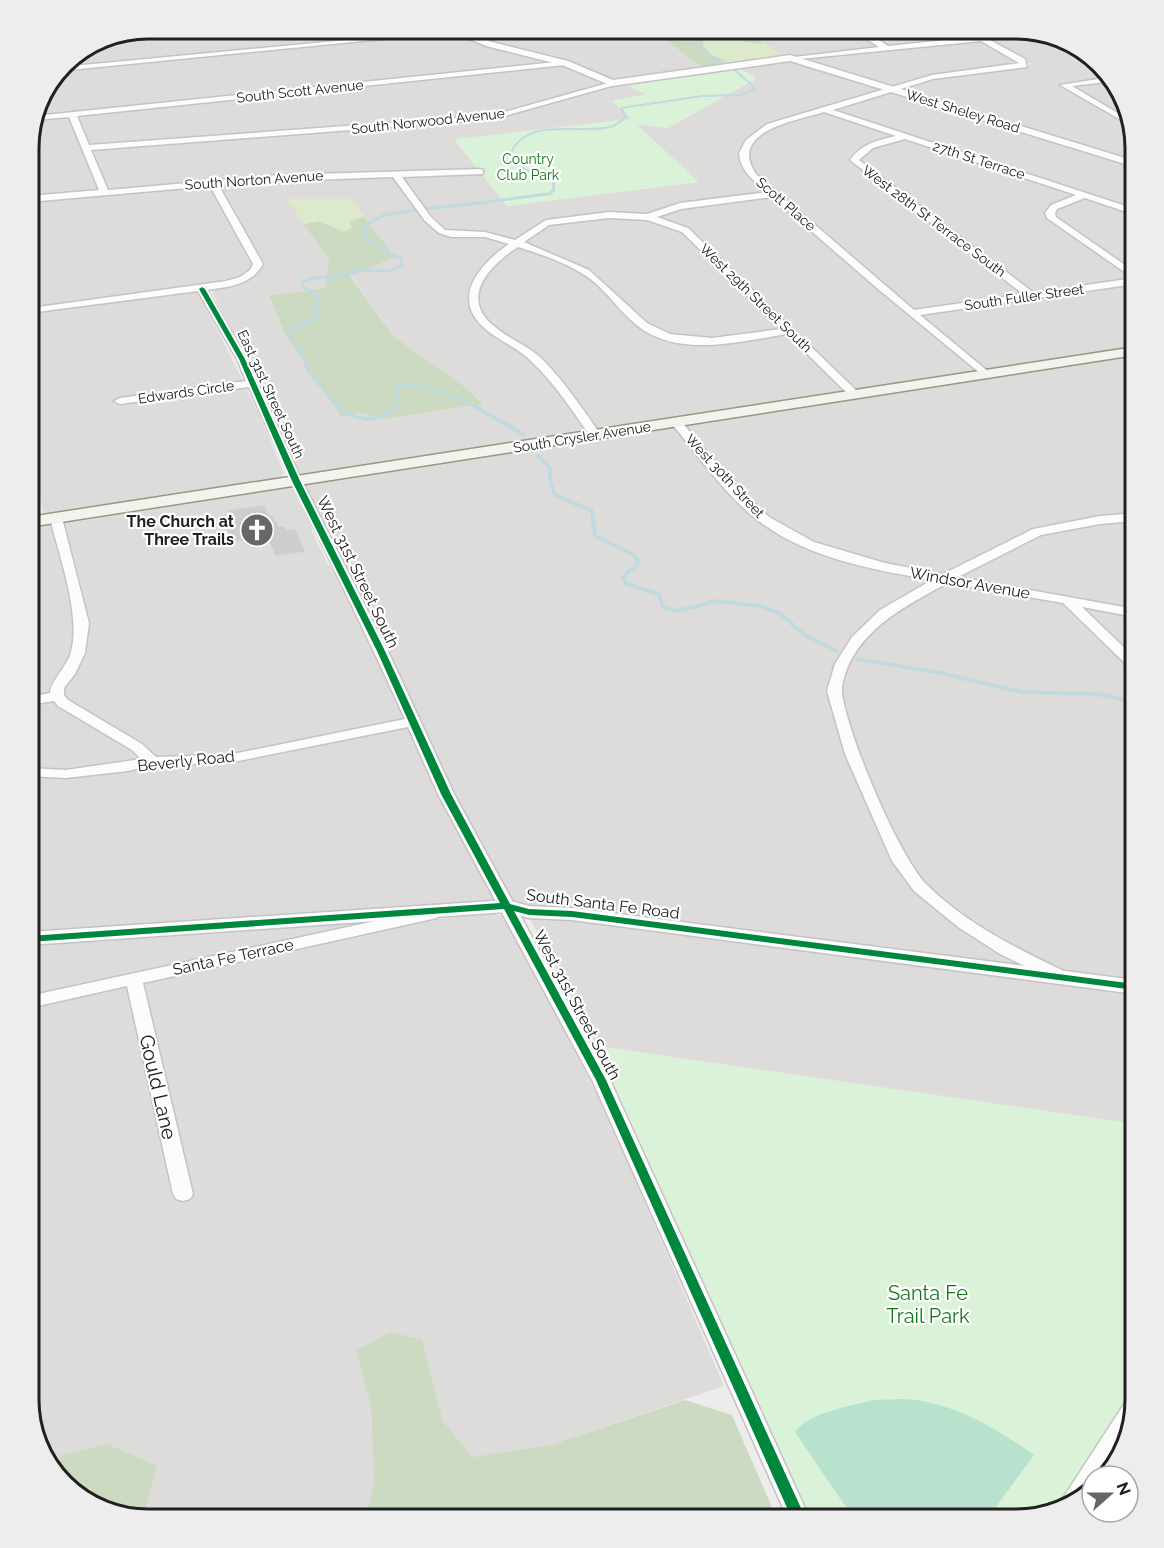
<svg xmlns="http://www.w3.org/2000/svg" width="1164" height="1548" font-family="Raleway,sans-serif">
	<rect width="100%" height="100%" fill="#eeecea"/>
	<path fill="#dddcdb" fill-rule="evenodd" d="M148 29H726L659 36 705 69 622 81 607 79 562 60 499 50 557 62 613 85 622 83 648 95 613 101 632 119 455 140 507 206 698 182 635 124 668 128 756 79 737 67 783 61 799 62 1135 166V347L305 475 299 474 296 469 258 383 212 292 217 289 215 285 197 288 259 414 105 438 124 503 44 516 31 450H29V139L41 95 69 58 102 37ZM288 199H351L395 257 350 275 393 336 468 389 483 404 384 419 361 413 341 416 285 335 269 297 325 288 329 261Z
		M809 29H959L971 36 970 38 783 57 755 37 812 32Z
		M971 29H1024L1076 45 1116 82 1135 148V162L899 88 953 75 1025 69 1030 64Z
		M978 41 1015 61 1016 64 943 72 888 86 804 60Z
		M1135 356V1124L597 1046 523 906 477 903 392 907 272 915 148 928 29 934V529L193 503 225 588 347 567 328 526 434 508 412 468Z
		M494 914 502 916 508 922 605 1110 724 1386 553 1444 472 1457 443 1421 422 1340 356 1351 371 1406 374 1481 365 1519H147L143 1518 157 1466 59 1456 63 1480 48 1466 29 1400V1007L419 922 468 915Z
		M348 922 359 923 360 927 29 998V945Z"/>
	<path fill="#dcdcdb" d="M259 414 284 473 281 477 276 480 124 503 105 438Z
		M412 468 434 508 311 529 327 563 333 569 225 588 193 503Z"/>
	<path fill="#dce9cb" d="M727 33 744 42 764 44 783 57 705 69 725 61 712 55 703 46 704 37Z
		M287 199H351L364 216 351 222 352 228 343 232 320 221 304 224Z"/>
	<path fill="#cbdac1" d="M726 29H809L813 32 756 37 764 44 744 42 727 33 704 37 703 46 712 55 726 61 705 69 658 35Z
		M364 216 395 257 350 276 393 336 468 389 483 404 384 419 361 413 341 416 285 335 269 296 325 288 329 261 304 224 320 221 343 232 352 228 350 222Z
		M390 1332 422 1340 443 1421 472 1457 553 1444 685 1400 732 1415 777 1519H365L374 1481 371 1406 356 1351Z
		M107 1444 157 1466 143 1518 88 1504 63 1480 59 1456Z"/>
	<path fill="#daf2d8" d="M737 67 756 78 668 128 636 124 699 182 507 206 454 139 631 119 612 101 647 94 622 83Z
		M582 1044 1135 1124V1401L1120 1460 1104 1476H1092V1489L1082 1500 1017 1519H799Z"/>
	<path fill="#b8e2ce" d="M873 1400C887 1400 902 1398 915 1400 960 1406 998 1430 1034 1455L987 1519H854L795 1432C807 1413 851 1406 873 1400Z"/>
	<path fill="#dedddc" d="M259 416 268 440 211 449 209 445 188 448 199 477 159 483 141 434Z
		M392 477 403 478 419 509 344 520 338 505 399 495 404 497 406 493 397 483 400 491 398 492 340 501 331 489Z
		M268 536 278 560 322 554 325 562 230 576 224 568 213 541 231 538 232 541Z"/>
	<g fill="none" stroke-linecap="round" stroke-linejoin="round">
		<path stroke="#c0dadf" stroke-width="2" d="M717 29 701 37 700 44 709 57 725 65
			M553 180C541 169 514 176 511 153 527 116 579 135 610 127 616 126 621 121 626 117L621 108 702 96 741 95 754 90 752 85 732 68"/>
		<path stroke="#c0dadf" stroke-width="3" d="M426 208C467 207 508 198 549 194L554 190 553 178
			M340 408 309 373 299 347 287 333 293 326 318 318V312L313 307 317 304V295L303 287 302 282 313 278 334 277 364 270 390 271 402 265 401 258 384 251 365 237 364 226 384 215 415 210
			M393 408 401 401 394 388C418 378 457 399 480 408"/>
		<path stroke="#c0dadf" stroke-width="4" d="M338 407C358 422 376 424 395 407
			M476 407 523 434
			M538 456 550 468V480L555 495 592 511 595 536 634 555 638 560 637 565 623 577 626 584 659 594 663 607 677 611 717 601 760 606 779 613 805 635 837 651
			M857 659 940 673 1022 692 1097 694 1127 700"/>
		<path stroke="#c0dadf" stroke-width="4.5" d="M1120 699 1135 702"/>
	</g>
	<path fill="#cfcdcb" stroke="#d1cecb" stroke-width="1.5" d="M264 506 269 518 272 517 279 528 284 527 286 531 295 530 304 551 276 555 268 536 232 541 228 530 237 528 230 511Z"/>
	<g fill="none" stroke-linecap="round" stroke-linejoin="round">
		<defs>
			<path id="minor" d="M144 29H153L149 31Z
				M462 29H484L59 71 62 67Z
				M857 29H863L888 46 975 37 961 29H970L1025 59 1027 67 933 79 833 110 1135 209V215L1085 198 1057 209 1055 213 1056 217 1135 272V284L920 315 990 373V377L986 378 878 289 772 197 681 209 657 217 688 228 859 393 860 395 855 398 851 397 787 334C744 341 691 355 650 334 627 322 613 298 593 281 571 264 543 255 518 247 490 265 458 298 495 327 509 339 527 345 541 358 564 381 582 408 601 435L595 438 591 437C572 410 555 384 531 361 519 349 502 342 489 332 448 301 478 265 509 244L485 237H451L439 233 425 221 393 177 280 181 219 186 263 264C252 285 228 287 207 290L247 359 302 481 388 651 454 794 610 1080 810 1519H788L592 1080 438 794 408 727 228 763 152 765 128 771 66 778 29 776V768L66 770 141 759 132 750 58 706 54 701 29 705V697L50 693C50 682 68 665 71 652 81 614 59 556 50 518L56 514 62 518 89 623 85 653 75 674 64 688V695L68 700 142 744 156 757 228 755 405 719C355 608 298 499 249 387L120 404 114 401 120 398 246 381 237 359 198 291 29 313V309L31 308 226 281 240 277 250 270 253 264 210 186 29 202V196L99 190 69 117 35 120V116L565 61 569 63 565 65 77 116 89 145 494 115 615 81V85L494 119 91 150 108 190 280 175 480 169 483 170V174L402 177 431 217 445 230 485 232 515 240 546 220 609 212 647 214 680 203 767 192C754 181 740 171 739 153L746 140 767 124 932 75 1019 63 981 41 790 60 786 58 879 47 857 33ZM824 112 896 136C878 140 861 144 850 160L1023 294 914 310 756 174C727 131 796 121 824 112ZM905 139 1076 195 1051 205 1045 213 1047 218 1133 278 1034 293 859 160 873 148ZM609 218 647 220 682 232 781 329 712 338 670 334 647 323 589 270 524 242 549 225Z
				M1111 77 1115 81 1072 86 1126 118 1128 124 1060 85Z
				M676 419 680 420 734 484 769 517 814 542 885 563 943 574 1033 529 1100 516 1135 513V521L1100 524 1041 535 958 577 1135 609V617L1082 607 1135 658V669L1130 668 1063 603 947 583C910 604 870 623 850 662 846 670 841 685 842 693 847 733 898 855 926 884 966 924 1018 949 1068 973L1071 977 1068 981H1056L1000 954 958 927 914 891 892 861 845 754 827 691 835 664 852 637 880 610 932 580C869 569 800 557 750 514 720 488 697 454 672 424L670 422Z
				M431 909 437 910 439 914 437 918 143 983 193 1194 190 1199 183 1201 176 1199 173 1194 127 986 29 1008V996Z
				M1134 1399 1135 1401 1125 1441 1102 1476H1092V1489L1082 1500 1063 1505 1062 1502 1065 1495 1126 1401Z"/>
			<path id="tertiary" d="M447 29H458L492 42 568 61 613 80 790 55 1135 161V167L790 61 612 86 562 65 486 46Z
				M507 900 529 906 572 908 1135 980V994L572 920 529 918 507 912 29 945V932Z"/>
			<path id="secondary" d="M1135 347V355L29 527V517Z"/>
		</defs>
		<use href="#minor" stroke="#c4c3c2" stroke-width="3"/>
		<use href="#tertiary" stroke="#c4c3c2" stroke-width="3"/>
		<use href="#secondary" stroke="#969683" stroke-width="3"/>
		<use href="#minor" fill="#fcfcfc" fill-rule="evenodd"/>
		<use href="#tertiary" fill="#fcfcfc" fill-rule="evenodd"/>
		<use href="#secondary" fill="#f3f3ed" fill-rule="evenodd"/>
		<defs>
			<path id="cycleway" d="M202 287 205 289 245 359 300 481 385 651 451 794 510 904 529 909 572 911 1135 984V990L572 917 529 915 514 911 606 1080 806 1519H792L596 1080 504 909 29 942V936L500 903 441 794 377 651 292 481 239 359 199 289Z"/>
		</defs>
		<use href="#cycleway" stroke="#fff" stroke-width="4"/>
		<use href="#cycleway" fill="#00873e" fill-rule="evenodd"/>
	</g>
	<defs>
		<symbol id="church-disc" viewBox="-11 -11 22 22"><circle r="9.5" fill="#686767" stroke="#fff"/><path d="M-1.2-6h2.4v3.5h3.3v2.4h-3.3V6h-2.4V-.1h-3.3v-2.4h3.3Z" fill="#fff"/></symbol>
	</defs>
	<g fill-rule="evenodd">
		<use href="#church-disc" x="238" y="511" width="38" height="38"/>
	</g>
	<g text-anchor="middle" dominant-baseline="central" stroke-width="4.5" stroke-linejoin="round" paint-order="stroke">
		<g font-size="14" fill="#202020" stroke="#fff">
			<text transform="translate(300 91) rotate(-6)">South Scott Avenue</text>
			<text transform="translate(963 111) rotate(17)">West Sheley Road</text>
			<text transform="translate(428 121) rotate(-6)">South Norwood Avenue</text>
			<text transform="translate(979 160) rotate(18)">27th St Terrace</text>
			<text transform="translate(254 180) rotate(-4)">South Norton Avenue</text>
			<text transform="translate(786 204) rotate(41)">Scott Place</text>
			<text transform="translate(934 221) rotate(37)">West 28th St Terrace South</text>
			<text transform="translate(1024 297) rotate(-8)">South Fuller Street</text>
			<text transform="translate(756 298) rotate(44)">West 29th Street South</text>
			<text transform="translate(186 392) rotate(-8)">Edwards Circle</text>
			<text transform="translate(271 394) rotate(65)">East 31st Street South</text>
			<text transform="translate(582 437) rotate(-9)">South Crysler Avenue</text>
			<text transform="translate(725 476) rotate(47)">West 30th Street</text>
		</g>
		<g font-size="14" fill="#147818" stroke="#fff">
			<text x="528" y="159">Country<tspan x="528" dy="16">Club Park</tspan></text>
		</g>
		<g font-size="16" font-weight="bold" fill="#202020" stroke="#fff" text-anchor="end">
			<text x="234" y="521">The Church at<tspan x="234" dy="18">Three Trails</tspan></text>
		</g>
		<g font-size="16" fill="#202020" stroke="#fff">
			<text transform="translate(358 572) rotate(64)">West 31st Street South</text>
			<text transform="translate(970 583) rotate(10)">Windsor Avenue</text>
			<text transform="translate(186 761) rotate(-6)">Beverly Road</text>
			<text transform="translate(603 904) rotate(7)">South Santa Fe Road</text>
			<text transform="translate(233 957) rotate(-12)">Santa Fe Terrace</text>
			<text transform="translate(577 1005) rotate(62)">West 31st Street South</text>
		</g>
		<g font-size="20" fill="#202020" stroke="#fff">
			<text transform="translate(158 1087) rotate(77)">Gould Lane</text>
		</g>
		<g font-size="20" fill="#147818" stroke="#fff">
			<text x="928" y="1293">Santa Fe<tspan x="928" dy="23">Trail Park</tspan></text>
		</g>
	</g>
	<path d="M0 0H1164V1548H0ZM148 39H1016A109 109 0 0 1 1125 148V1400A109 109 0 0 1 1016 1509H148A109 109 0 0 1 39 1400V148A109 109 0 0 1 148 39Z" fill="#ededed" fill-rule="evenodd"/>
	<path fill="none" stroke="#202020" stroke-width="3" d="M148 39H1016A109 109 0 0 1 1125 148V1400A109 109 0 0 1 1016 1509H148A109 109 0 0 1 39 1400V148A109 109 0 0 1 148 39Z"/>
	<g transform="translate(1110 1494) rotate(69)"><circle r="28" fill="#ffffff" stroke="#a6a6a6" stroke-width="1.5"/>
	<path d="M0-4.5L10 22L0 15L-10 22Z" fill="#686767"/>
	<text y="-9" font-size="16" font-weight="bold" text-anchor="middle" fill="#202020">N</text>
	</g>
</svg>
